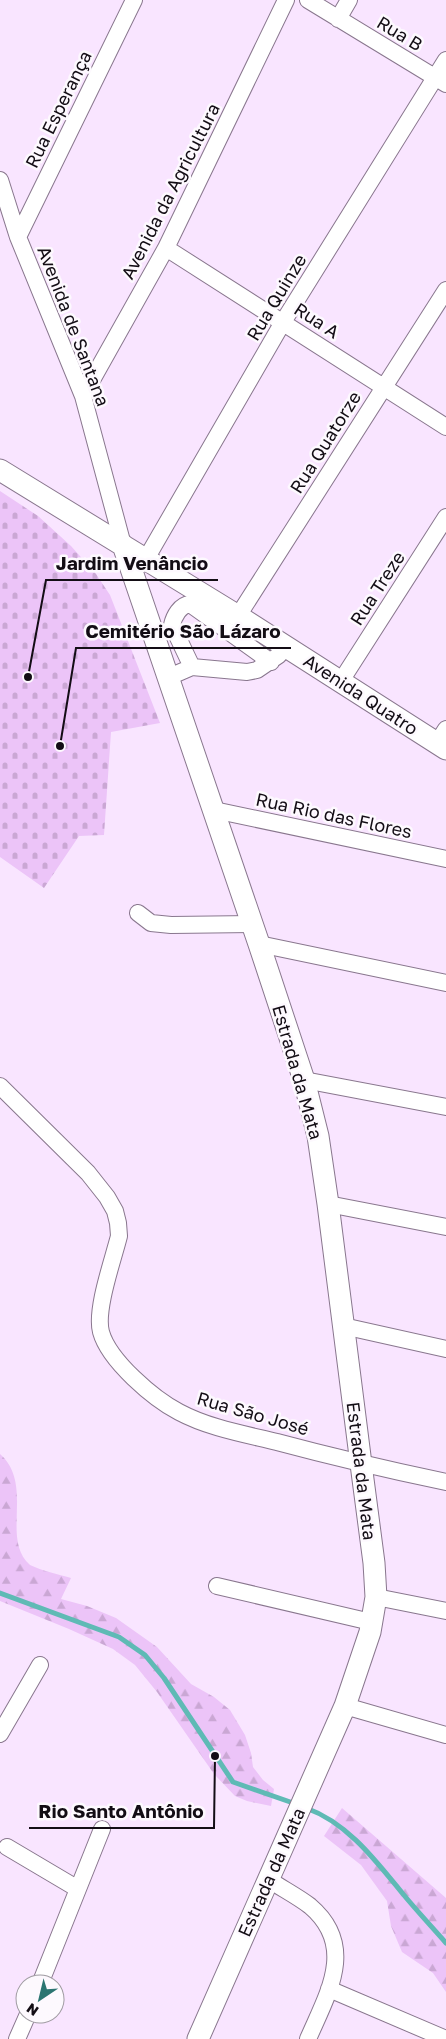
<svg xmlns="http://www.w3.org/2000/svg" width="446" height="2039" font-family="'Golos Text',sans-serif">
	<defs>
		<pattern id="forest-firs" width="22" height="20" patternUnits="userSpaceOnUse" patternTransform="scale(1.25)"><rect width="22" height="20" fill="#ecc4f8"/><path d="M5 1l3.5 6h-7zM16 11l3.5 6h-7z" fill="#caa7d4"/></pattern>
		<pattern id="cemetery-stones" width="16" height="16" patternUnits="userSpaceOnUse" patternTransform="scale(1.25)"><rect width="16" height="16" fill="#ecc4f8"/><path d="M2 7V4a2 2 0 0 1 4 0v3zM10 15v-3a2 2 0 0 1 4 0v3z" fill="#caa7d4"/></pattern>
	</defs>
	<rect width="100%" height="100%" fill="#f9e5ff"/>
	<path fill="url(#forest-firs)" d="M0 1454C35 1485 0 1539 30 1565 42 1571 58 1574 71 1578L61 1599 87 1606 116 1618 157 1647 191 1684 214 1697 230 1710 245 1735 251 1753 253 1767 263 1780 274 1789 271 1806 247 1801 235 1796 214 1774 157 1692 135 1665 113 1649 69 1629 0 1601Z
		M342 1808 446 1898V1992L433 1973 402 1952 391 1926 387 1901 361 1865 324 1836Z"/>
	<path fill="url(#cemetery-stones)" d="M0 491 38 516 71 546 96 574 110 595 160 723 111 732 104 835 79 836 44 888 0 857Z"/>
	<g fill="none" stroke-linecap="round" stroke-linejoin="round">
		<path stroke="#5fbab5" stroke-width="5" d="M0 1593 119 1637 145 1655 164 1678 233 1782 296 1804
			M306 1808C348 1823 376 1861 403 1894 417 1911 432 1927 446 1943"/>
		<defs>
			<path id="minor" d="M308 0 446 84
				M338 19 349 0
				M0 180 18 237 83 396 123 545
				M18 237 134 0
				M166 248 446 427
				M83 396 166 248 286 0
				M146 559 283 322 446 60
				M238 616 446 290
				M192 667 172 625C174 616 180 605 190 604L271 662
				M169 677 192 667 247 672 257 670 279 655
				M341 681 446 517
				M437 743 446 729
				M214 810 446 859
				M138 913 151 923 171 925 253 924
				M259 944 446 983
				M304 1080 446 1107
				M0 1086 88 1173 107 1197 115 1211 118 1223 119 1236C113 1260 95 1310 101 1332 109 1361 154 1399 179 1412 209 1428 244 1434 277 1442 333 1457 389 1470 446 1482
				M328 1204 446 1227
				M343 1326 446 1349
				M217 1586 371 1622
				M376 1597 446 1611
				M345 1706 446 1735
				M0 1734 40 1665
				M7 1847 78 1889
				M268 1879C281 1888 297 1896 310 1906 357 1946 328 1993 308 2039
				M40 1984 102 1829
				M329 1989 446 2039
				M17 2039 28 2014"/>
			<path id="major" d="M0 470 238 616 446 749
				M123 545 259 944 304 1080 318 1136 328 1204 361 1464 374 1563 376 1597 370 1632 345 1706 198 2039"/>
		</defs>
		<use href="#minor" stroke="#89778e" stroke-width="18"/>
		<use href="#major" stroke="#89778e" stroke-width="23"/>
		<use href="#minor" stroke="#fff" stroke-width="16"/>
		<use href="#major" stroke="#fff" stroke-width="21"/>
	</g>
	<g text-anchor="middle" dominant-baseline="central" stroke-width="5" stroke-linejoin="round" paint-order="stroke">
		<g font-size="18" fill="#130d15" stroke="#fdf9fe">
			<text transform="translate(400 33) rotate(31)">Rua B</text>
			<text transform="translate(58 109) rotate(-64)">Rua Esperança</text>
			<text transform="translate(170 191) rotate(-63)">Avenida da Agricultura</text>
			<text transform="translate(276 297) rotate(-59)">Rua Quinze</text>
			<text transform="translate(317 320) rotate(33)">Rua A</text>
			<text transform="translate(74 326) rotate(69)">Avenida de Santana</text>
			<text transform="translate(325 442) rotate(-58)">Rua Quatorze</text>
			<text transform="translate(377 588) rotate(-57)">Rua Treze</text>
			<text transform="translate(361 694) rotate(33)">Avenida Quatro</text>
			<text transform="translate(334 815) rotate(12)">Rua Rio das Flores</text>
			<text transform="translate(298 1072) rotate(74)">Estrada da Mata</text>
			<text transform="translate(253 1413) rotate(16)">Rua São José</text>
			<text transform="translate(362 1471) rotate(83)">Estrada da Mata</text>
			<text transform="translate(271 1872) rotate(-66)">Estrada da Mata</text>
		</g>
	</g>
	<path fill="none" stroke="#130d15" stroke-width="2" d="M28 677L46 580H218M60 746L76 648H291M215 1756L214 1828H29"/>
	<g fill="#130d15" stroke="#fdf9fe" stroke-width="2">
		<circle cx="28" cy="677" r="5"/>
		<circle cx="60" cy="746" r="5"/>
		<circle cx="215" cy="1756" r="5"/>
	</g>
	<g font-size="19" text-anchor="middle" font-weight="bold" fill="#130d15" stroke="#fdf9fe" stroke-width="5" stroke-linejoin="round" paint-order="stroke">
		<text x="132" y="570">Jardim Venâncio</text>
		<text x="183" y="638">Cemitério São Lázaro</text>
		<text x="121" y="1818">Rio Santo Antônio</text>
	</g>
	<g transform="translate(40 1999) rotate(215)"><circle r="24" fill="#fdf9fe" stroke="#9f9ba1"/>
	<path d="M0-4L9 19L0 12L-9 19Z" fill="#2b7571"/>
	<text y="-8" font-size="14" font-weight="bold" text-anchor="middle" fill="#130d15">N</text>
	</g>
</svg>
